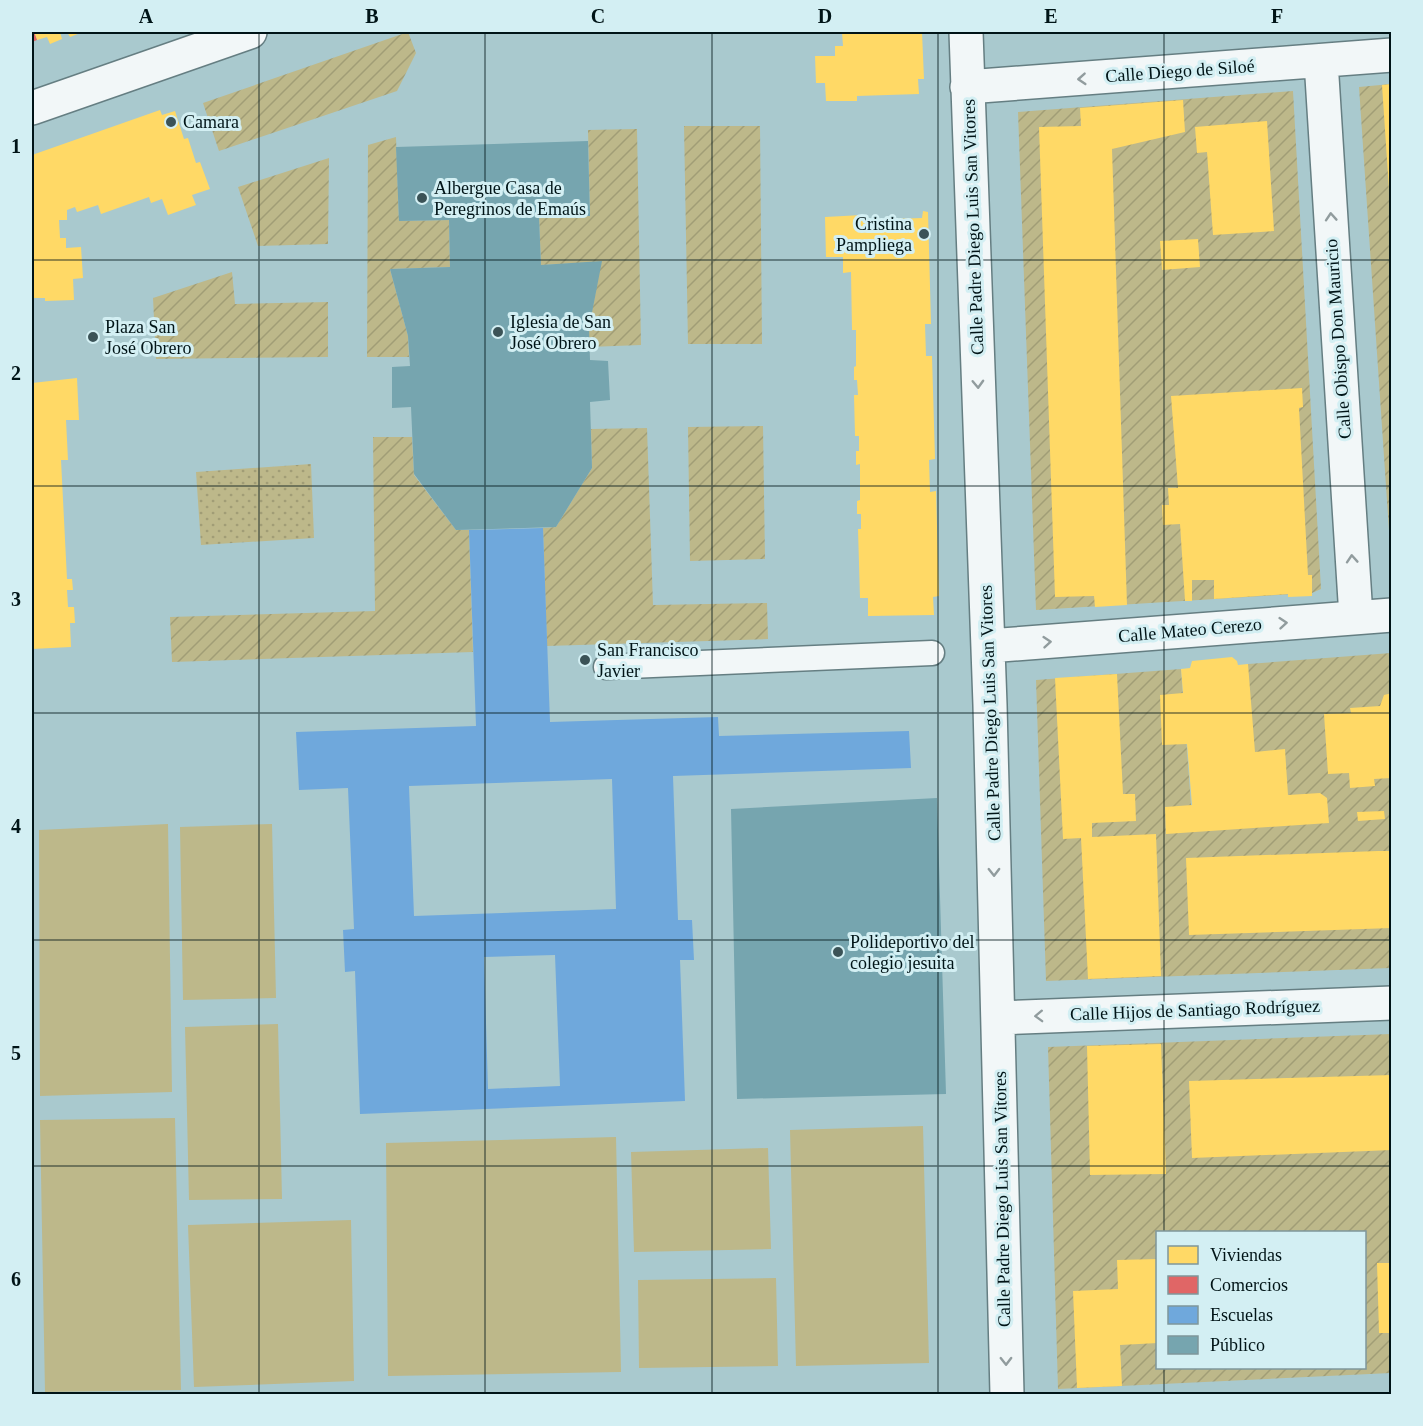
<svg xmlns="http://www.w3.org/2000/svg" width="1423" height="1426" font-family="Georgia,serif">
	<defs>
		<pattern id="park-dots" width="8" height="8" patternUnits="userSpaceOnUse" patternTransform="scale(1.5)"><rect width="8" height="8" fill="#bdb88a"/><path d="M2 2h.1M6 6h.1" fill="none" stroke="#a19d76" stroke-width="1.8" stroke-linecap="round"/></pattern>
		<pattern id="garden-furrows" width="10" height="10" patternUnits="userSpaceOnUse" patternTransform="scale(1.5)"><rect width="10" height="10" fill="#bdb88a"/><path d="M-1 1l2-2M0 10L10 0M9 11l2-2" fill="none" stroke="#a19d76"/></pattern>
	</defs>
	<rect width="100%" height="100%" fill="#a9c9ce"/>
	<path fill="url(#park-dots)" d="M311 464 314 538 201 545 196 472Z"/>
	<path fill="url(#garden-furrows)" fill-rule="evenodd" d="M408 32 416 53 397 91 219 151 203 103Z
		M1391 84V560L1359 87Z
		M1293 91 1321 589 1312 593 1036 610 1018 112Z
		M684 126H760L762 344H688Z
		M637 129 641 345 589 347V328L601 262 541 265 539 217 590 216 588 130Z
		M396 137 399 221 449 220 450 267 390 269 408 336 409 357H367L368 145Z
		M329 158 328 244 258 246 238 187Z
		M232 272 235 304 328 302V357L156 359 153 298Z
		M763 426 765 559 690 561 688 427Z
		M647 428 653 605 767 603 768 639 547 646 543 528 556 527 592 468 591 429Z
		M373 437H412L414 475 456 530H469L473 652 172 662 170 617 375 611Z
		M1391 653V968L1046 981 1036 680 1181 669 1193 832 1248 664Z
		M1391 1034V1373L1058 1389 1048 1047ZM1158 1232H1364V1368H1158Z"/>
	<path fill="#bdb88a" d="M168 824 172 1092 40 1096 39 830Z
		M272 824 276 998 183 1000 180 827Z
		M278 1024 282 1199 189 1200 185 1027Z
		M175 1118 181 1390 45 1392 40 1120Z
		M923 1126 929 1363 796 1366 790 1130Z
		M616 1137 621 1372 388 1376 386 1143Z
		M768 1148 771 1249 634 1252 631 1152Z
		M351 1220 354 1381 194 1387 188 1225Z
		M776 1278 778 1366 639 1368 638 1280Z"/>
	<path fill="#ffd966" d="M34 32H60L62 39 50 44 47 37 37 40Z
		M67 32H83L70 37Z
		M842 32H922L924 79H918L919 94 857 96V101H826L825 83H816L815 56H835V46H843Z
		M1392 84V205H1390L1382 85Z
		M1183 100 1185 132 1112 149 1127 605 1095 607 1094 596 1055 597 1039 127 1081 126 1080 108Z
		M160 110 162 115 175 111 184 139 188 138 196 163 200 162 210 189 192 195 196 205 168 215 162 199 151 203 149 197 101 214 98 205 77 212 75 207 67 210V220H59L60 238H66V248L81 247 83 278 73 279 74 300 45 301V298H32V155Z
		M1267 121 1274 231 1213 235 1207 152 1197 153 1195 127Z
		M923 211 928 212 931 324H925L926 356H932L935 459 929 460 930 492 936 491 939 596 933 597 934 615 868 616V598H860L858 529H861V514H857V501L860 500V464L856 465V451H859V436H855L854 395H858L857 380H854V367L856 366V330H852L851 272 843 273V257H826L825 217 862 215V220L922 218Z
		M1198 239 1200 267 1162 270 1160 241Z
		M77 378 79 420H66L68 460H61L67 579H72L73 590H67L68 607H74L75 623H70L71 647 32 649V383Z
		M1302 388 1303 407 1299 408 1308 575H1312V596L1288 597V594L1214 599V580H1192V601H1185L1180 524 1163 525 1162 505H1169L1168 488H1178L1171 396Z
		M1232 657 1237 661 1238 665 1248 664 1255 752 1285 749 1288 795 1320 793 1327 798 1329 823 1166 834 1165 807 1192 805 1187 744 1162 745 1160 695 1183 693 1181 669 1190 668 1192 661Z
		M1117 674 1123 794H1135L1136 821 1092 823V837L1156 834 1161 976 1088 979 1081 838 1063 839 1055 678Z
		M1392 693V778L1374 779 1375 786 1350 788 1349 773 1328 774 1324 714 1351 713 1350 708 1380 706 1384 695Z
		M1384 811 1385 819 1358 821 1357 812Z
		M1378 851H1392V928L1189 935 1186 858Z
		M1161 1044 1166 1174 1090 1175 1087 1046Z
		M1392 1075V1150L1192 1158 1189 1081Z
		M1158 1259V1343L1120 1345 1122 1386 1077 1388 1073 1291 1118 1289 1117 1260Z
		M1377 1263H1392V1333H1379Z"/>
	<path fill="#e06666" d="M32 32H34L37 40 32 42Z"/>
	<path fill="#6fa8dc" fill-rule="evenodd" d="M543 528 550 722 718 717 719 736 909 731 911 768 673 776 678 920H692L694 960H680L685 1101 360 1114 355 971 345 972 343 930 354 929 348 788 299 790 296 732 476 726 469 530ZM612 779 616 909 414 916 409 786ZM555 955 560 1086 488 1089 484 957Z"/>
	<path fill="#76a5af" d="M588 141 590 216 539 217 541 265 602 261 589 328 590 360 608 361 610 400 590 402 592 468 556 527 456 530 414 474 411 407 392 408V367L410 366 408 336 390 269 450 267 449 220 399 221 396 147Z
		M937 798 946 1094 737 1099 731 809Z"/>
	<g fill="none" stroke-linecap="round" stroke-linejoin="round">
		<defs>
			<path id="service" d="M606 667 932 653"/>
			<path id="minor" d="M966 32 990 705 1007 1394
				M1321 61 1356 617
				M967 87 1392 55
				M32 108 250 32
				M988 646 1392 615
				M998 1018 1392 1003"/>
		</defs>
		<use href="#service" stroke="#657e82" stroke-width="27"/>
		<use href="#minor" stroke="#657e82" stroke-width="36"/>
		<use href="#service" stroke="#f2f7f8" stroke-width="24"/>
		<use href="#minor" stroke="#f2f7f8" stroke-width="33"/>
	</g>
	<defs><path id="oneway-chevron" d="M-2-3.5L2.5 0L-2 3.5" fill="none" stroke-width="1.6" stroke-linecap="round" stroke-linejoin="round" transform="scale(1.5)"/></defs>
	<g stroke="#919c9e">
		<use href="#oneway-chevron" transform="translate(1082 79) rotate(176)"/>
		<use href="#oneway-chevron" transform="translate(1331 217) rotate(-94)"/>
		<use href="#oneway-chevron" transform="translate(978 384) rotate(88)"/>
		<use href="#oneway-chevron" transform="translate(1352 559) rotate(-94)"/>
		<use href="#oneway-chevron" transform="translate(1283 623) rotate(-5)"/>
		<use href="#oneway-chevron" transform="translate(1047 642) rotate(-5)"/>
		<use href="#oneway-chevron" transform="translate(994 872) rotate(89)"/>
		<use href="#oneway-chevron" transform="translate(1039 1016) rotate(178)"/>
		<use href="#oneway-chevron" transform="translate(1006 1361) rotate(89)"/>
	</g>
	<path fill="none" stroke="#001417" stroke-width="1.5" stroke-opacity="0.55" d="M259 32V1394M485 32V1394M712 32V1394M938 32V1394M1164 32V1232M32 260H1392M32 486H1392M32 713H1392M32 940H1392M32 1166H1392M1164 1368V1394"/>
	<g fill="#3b5357" stroke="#d3eff3" stroke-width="2">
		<circle cx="171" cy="122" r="6"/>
		<circle cx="422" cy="198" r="6"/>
		<circle cx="924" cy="234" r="6"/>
		<circle cx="498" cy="332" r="6"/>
		<circle cx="93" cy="337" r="6"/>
		<circle cx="585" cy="660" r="6"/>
		<circle cx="838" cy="952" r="6"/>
	</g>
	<g text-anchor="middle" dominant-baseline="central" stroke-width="6" stroke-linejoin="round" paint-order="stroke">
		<g font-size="18" fill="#001417" stroke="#d3eff3">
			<text transform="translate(1180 71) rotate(-4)">Calle Diego de Siloé</text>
			<text transform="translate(973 227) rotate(-92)">Calle Padre Diego Luis San Vitores</text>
			<text transform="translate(1338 339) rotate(-94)">Calle Obispo Don Mauricio</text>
			<text transform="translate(1190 630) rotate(-5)">Calle Mateo Cerezo</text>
			<text transform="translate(990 713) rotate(-92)">Calle Padre Diego Luis San Vitores</text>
			<text transform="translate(1195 1010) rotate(-2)">Calle Hijos de Santiago Rodríguez</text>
			<text transform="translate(1002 1199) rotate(-91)">Calle Padre Diego Luis San Vitores</text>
		</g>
		<g font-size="18" fill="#001417" stroke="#d3eff3" text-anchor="start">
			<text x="183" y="122">Camara</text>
			<text x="434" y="188">Albergue Casa de<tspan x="434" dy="21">Peregrinos de Emaús</tspan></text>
			<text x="912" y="224" text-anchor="end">Cristina<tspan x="912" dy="21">Pampliega</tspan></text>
			<text x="510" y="322">Iglesia de San<tspan x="510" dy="21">José Obrero</tspan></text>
			<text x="105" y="327">Plaza San<tspan x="105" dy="21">José Obrero</tspan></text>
			<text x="597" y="650">San Francisco<tspan x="597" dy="21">Javier</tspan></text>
			<text x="850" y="942">Polideportivo del<tspan x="850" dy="21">colegio jesuita</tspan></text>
		</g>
	</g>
	<rect width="1423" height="1426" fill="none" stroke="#d3eff3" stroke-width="66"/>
	<rect x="1156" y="1231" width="210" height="138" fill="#d3eff3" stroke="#7f979b" stroke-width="1.5"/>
	<rect x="1168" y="1246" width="30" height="18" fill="#ffd966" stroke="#7f979b" stroke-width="1.5"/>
	<text x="1210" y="1261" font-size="18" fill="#001417">Viviendas</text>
	<rect x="1168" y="1276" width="30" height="18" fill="#e06666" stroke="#7f979b" stroke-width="1.5"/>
	<text x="1210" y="1291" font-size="18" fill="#001417">Comercios</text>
	<rect x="1168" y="1306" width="30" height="18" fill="#6fa8dc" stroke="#7f979b" stroke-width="1.5"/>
	<text x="1210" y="1321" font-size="18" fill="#001417">Escuelas</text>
	<rect x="1168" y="1336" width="30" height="18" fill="#76a5af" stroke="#7f979b" stroke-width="1.5"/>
	<text x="1210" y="1351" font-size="18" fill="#001417">Público</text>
	<rect x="33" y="33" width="1357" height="1360" fill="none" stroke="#001417" stroke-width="2"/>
	<g font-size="20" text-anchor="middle" font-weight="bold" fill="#001417">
		<text x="146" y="23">A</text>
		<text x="372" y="23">B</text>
		<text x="598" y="23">C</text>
		<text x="825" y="23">D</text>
		<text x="1051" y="23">E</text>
		<text x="1277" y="23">F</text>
		<text x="16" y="153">1</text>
		<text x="16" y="380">2</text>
		<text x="16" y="606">3</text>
		<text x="16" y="833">4</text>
		<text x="16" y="1060">5</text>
		<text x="16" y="1286">6</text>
	</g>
</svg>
